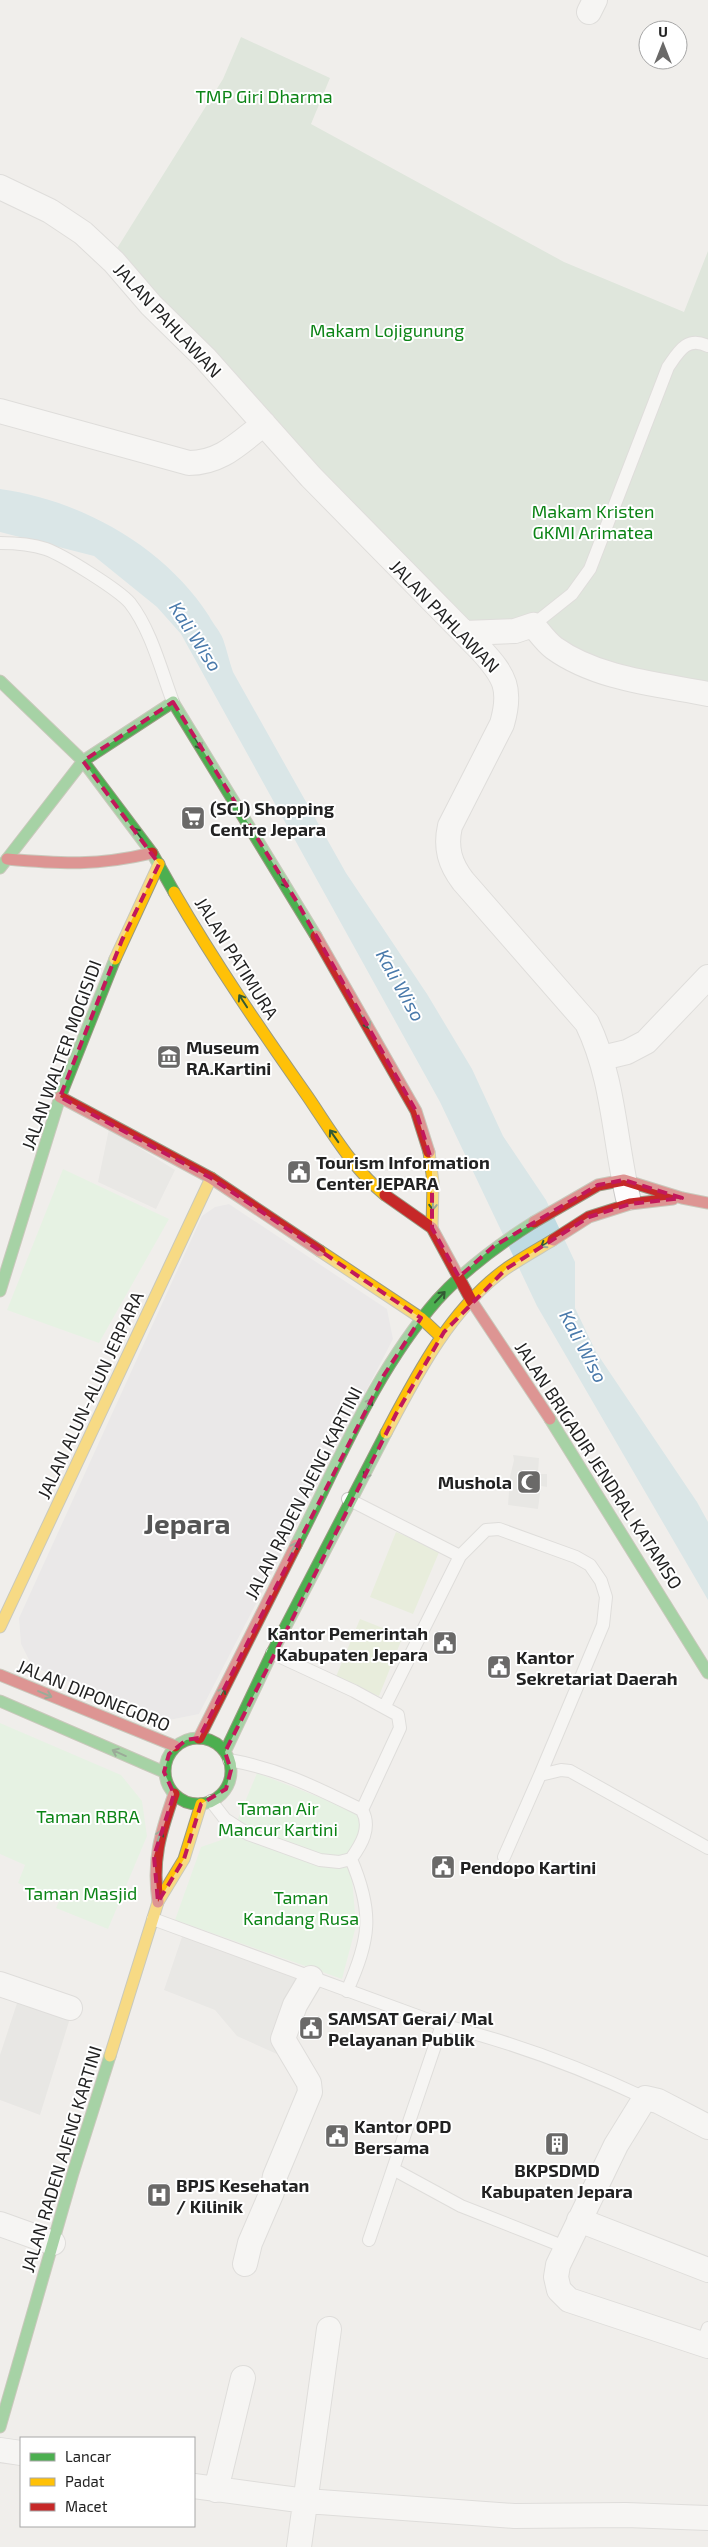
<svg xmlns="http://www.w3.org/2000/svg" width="708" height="2547" font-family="'Exo 2',sans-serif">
	<rect width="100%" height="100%" fill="#f0eeeb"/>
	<path fill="#dededc" d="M513 1455 539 1458 538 1474H547V1487L541 1486 538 1509 508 1505 510 1477 514 1460Z
		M19 1997 71 2015 40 2115 0 2100V2055Z"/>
	<path fill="#ddeccb" d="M396 1532 440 1550 413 1614 370 1597Z
		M360 1619 403 1636 379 1696 335 1679Z"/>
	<path fill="#cadbca" d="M241 37 330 78 311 124 564 262 684 312 708 251V693L579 659 531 622 467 628 116 250 223 79Z"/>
	<path fill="#daf5da" d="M63 1169 169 1219 99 1343 7 1310Z
		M0 1723 121 1775 142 1801 147 1836 108 1929 56 1908 59 1901 18 1883 25 1865 0 1854Z
		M257 1773 360 1813 361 1835 351 1865 356 1926 342 1979 175 1920 201 1847 227 1838 232 1833Z"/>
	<path fill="#e0dfde" d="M109 1129 175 1170 156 1209 98 1182Z
		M183 1934 304 1979 277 2054 237 2036 215 2010 164 1990Z"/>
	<path fill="#e2e1e5" d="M229 1204 387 1309 393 1339 199 1714 169 1720 155 1718 39 1669 29 1660 21 1644 19 1618 202 1216 215 1207Z"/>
	<path fill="#bfdbe3" d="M0 489C81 500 165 547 209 616 213 624 220 631 223 639 227 650 229 661 233 672L346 873 427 994 472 1069 503 1136 546 1200 575 1262V1308L596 1352 697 1502 708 1522V1600L537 1306 440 1102 181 634 157 607 94 556 0 532Z"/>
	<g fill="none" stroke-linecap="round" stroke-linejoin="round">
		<defs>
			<path id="lane" d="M0 543C15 543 31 544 46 549 63 555 119 590 130 603 151 630 161 670 173 702
				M533 625 572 594 590 569 668 367C679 351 687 336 708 346
				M348 1499 460 1556 486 1530 499 1529 576 1557 590 1565 601 1581 606 1597 603 1625 540 1775
				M272 1653 354 1691 398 1715 400 1728 362 1810
				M385 1706 460 1556
				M211 1801 225 1819 248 1834 320 1860 339 1862 351 1859C361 1845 372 1828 362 1810 317 1788 280 1769 229 1760
				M504 1857 540 1775 561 1770 570 1771 708 1848
				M153 1919 442 2025 393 2169
				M347 1991C370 1939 374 1913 351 1859
				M442 2025C513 2042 579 2067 645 2098
				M369 2240 393 2169 461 2206 565 2247
				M702 2344 708 2328"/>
			<path id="street" d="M589 12 595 0
				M0 187 50 211 83 233 114 262 151 305 205 358 311 477 481 650C505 676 512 689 502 724L450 826C445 848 450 864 463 881L587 1023C614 1079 614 1138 628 1198
				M0 411 189 463C221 463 239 443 264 424
				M465 633 515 631 533 625C539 632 546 642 554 648 597 679 657 684 708 694
				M602 1058 627 1052 646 1042 708 977
				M0 1984 70 2008
				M708 2127 658 2101 645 2098 616 2145 558 2265 556 2277 559 2290 569 2300 708 2346
				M579 2220 708 2270
				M0 2224 53 2243
				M245 2264 250 2243 272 2192 275 2176 310 2092 309 2083 283 2039 295 2005 311 1978
				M0 2450 21 2453
				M194 2486 306 2501 514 2516 626 2515 708 2518
				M216 2490 243 2378
				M299 2547 329 2329"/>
			<path id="fast" d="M0 681 83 761 152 853 174 892
				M0 868 83 761 173 702 316 936
				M0 1291 60 1097 115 959
				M550 1419 708 1673
				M296 1545C338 1463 375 1371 437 1300 465 1269 499 1244 534 1222
				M0 1701 164 1772
				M165 1771a33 33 0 1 1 66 0a33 33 0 1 1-66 0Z
				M225 1752 272 1653 386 1433
				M0 2427 73 2173 110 2056"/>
			<path id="slow" d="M174 892C215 963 261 1030 308 1097 331 1131 353 1169 385 1195
				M115 959 159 864
				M429 1152 433 1182 432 1228
				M320 1251 421 1318 439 1335
				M386 1433C417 1374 451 1308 507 1268 522 1258 538 1249 553 1240
				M0 1627 211 1178
				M110 2056 158 1902 184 1859 201 1804"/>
			<path id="jam" d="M7 859C63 864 97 866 152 853
				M316 936 416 1111 429 1152
				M60 1097 211 1178 320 1251
				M385 1195 432 1228 471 1300 550 1419
				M534 1222 598 1185 624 1180 682 1198 708 1203
				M553 1240 589 1217 630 1204 673 1199
				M0 1675 175 1746
				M199 1738 296 1545
				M158 1902C152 1860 160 1834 174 1794"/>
		</defs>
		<use href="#lane" stroke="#c9c8c7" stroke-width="14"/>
		<use href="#street" stroke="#c9c8c7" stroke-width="26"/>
		<use href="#fast" stroke="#999a82" stroke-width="13"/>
		<use href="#slow" stroke="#999a82" stroke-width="13"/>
		<use href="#jam" stroke="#999a82" stroke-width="13"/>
		<use href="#lane" stroke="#fdfcfc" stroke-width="12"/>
		<use href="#street" stroke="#fdfcfc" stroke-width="24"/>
		<use href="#fast" stroke="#4caf50" stroke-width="11"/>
		<use href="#slow" stroke="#ffc107" stroke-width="11"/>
		<use href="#jam" stroke="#c62828" stroke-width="11"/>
	</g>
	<defs><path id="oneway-shaft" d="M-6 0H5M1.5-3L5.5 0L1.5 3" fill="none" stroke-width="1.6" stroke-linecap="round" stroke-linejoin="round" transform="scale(1.25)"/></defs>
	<g stroke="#335a34">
		<use href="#oneway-shaft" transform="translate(198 743) rotate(59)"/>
		<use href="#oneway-shaft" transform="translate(138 834) rotate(-127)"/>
		<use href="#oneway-shaft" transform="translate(284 881) rotate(58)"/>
		<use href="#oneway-shaft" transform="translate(243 1001) rotate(-123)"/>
		<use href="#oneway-shaft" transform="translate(366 1022) rotate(61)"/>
		<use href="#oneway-shaft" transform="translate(334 1136) rotate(-125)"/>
		<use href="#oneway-shaft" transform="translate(433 1203) rotate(92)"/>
		<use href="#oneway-shaft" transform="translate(547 1243) rotate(148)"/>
		<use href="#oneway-shaft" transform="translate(440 1297) rotate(-47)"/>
		<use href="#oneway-shaft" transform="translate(368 1405) rotate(-62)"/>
		<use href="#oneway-shaft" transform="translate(368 1472) rotate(117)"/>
		<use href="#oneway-shaft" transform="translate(293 1549) rotate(-62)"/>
		<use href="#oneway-shaft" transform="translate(45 1694) rotate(23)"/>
		<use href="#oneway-shaft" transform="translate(221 1694) rotate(-64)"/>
		<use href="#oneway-shaft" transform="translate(119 1753) rotate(-156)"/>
		<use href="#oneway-shaft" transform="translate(159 1837) rotate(-71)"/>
	</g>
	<path d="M0 0H708V2547H0ZM173 702 297 902 416 1111 432 1162V1228L459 1277 494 1246 598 1185 624 1180 682 1198 630 1204 589 1217 506 1269 444 1332 396 1414 225 1752 231 1770 226 1789 201 1804 184 1859 158 1902 154 1856 174 1794 164 1772 169 1754 186 1740 199 1738 384 1375 421 1318 211 1178 60 1097 122 940 159 864 83 761Z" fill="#f0eeeb" fill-opacity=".55" fill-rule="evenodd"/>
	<path fill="none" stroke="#c2185b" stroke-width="4" stroke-dasharray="10 6" stroke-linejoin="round" d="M173 702 297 902 416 1111 432 1162V1228L459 1277 494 1246 598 1185 624 1180 682 1198 630 1204 589 1217 506 1269 444 1332 396 1414 225 1752 231 1770 226 1789 201 1804 184 1859 158 1902 154 1856 174 1794 164 1772 169 1754 186 1740 199 1738 384 1375 421 1318 211 1178 60 1097 122 940 159 864 83 761Z"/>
	<defs>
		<symbol id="supermarket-square" viewBox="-11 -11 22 22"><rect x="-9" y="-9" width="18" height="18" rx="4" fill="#6a6968" stroke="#fff"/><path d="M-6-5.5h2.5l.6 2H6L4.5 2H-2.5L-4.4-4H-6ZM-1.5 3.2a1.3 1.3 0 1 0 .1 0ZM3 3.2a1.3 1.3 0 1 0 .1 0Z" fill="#fff"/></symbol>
		<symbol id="museum-square" viewBox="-11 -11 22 22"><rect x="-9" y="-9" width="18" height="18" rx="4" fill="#6a6968" stroke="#fff"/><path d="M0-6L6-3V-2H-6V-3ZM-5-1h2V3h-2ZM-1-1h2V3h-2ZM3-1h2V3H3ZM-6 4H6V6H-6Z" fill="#fff"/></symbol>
		<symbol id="civic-square" viewBox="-11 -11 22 22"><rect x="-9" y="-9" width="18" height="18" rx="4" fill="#6a6968" stroke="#fff"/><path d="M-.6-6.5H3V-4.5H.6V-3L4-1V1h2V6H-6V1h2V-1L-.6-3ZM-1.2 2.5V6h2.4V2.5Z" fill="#fff"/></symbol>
		<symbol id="mosque-square" viewBox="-11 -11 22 22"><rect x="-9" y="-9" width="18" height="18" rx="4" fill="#6a6968" stroke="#fff"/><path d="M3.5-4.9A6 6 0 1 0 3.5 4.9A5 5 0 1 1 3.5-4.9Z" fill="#fff"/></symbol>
		<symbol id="building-square" viewBox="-11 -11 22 22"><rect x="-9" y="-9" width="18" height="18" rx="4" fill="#6a6968" stroke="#fff"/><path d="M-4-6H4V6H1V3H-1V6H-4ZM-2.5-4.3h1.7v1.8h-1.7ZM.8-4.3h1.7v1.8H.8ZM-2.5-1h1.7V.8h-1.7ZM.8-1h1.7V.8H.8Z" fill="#fff"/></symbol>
		<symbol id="hospital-square" viewBox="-11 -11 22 22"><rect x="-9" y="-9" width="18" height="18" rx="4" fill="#6a6968" stroke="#fff"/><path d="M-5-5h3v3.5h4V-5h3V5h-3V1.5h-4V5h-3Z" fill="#fff"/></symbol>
	</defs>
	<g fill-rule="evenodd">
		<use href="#supermarket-square" x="179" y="804" width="28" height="28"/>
		<use href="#museum-square" x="155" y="1043" width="28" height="28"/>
		<use href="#civic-square" x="285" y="1158" width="28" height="28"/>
		<use href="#mosque-square" x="515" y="1468" width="28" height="28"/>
		<use href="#civic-square" x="431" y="1629" width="28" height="28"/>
		<use href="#civic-square" x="485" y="1653" width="28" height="28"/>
		<use href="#civic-square" x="429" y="1853" width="28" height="28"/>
		<use href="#civic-square" x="297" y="2014" width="28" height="28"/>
		<use href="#civic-square" x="323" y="2122" width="28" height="28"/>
		<use href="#building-square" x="543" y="2130" width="28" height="28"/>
		<use href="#hospital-square" x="145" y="2181" width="28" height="28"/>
	</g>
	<g text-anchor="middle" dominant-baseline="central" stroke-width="4" stroke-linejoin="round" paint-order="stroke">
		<g font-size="18" fill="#0c8416" stroke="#fff">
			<text x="264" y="96">TMP Giri Dharma</text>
			<text x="387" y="330">Makam Lojigunung</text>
			<text x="593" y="511">Makam Kristen<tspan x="593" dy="21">GKMI Arimatea</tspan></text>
			<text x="278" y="1808">Taman Air<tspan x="278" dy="21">Mancur Kartini</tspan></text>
			<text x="88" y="1816">Taman RBRA</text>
			<text x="81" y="1893">Taman Masjid</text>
			<text x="301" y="1897">Taman<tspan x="301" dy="21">Kandang Rusa</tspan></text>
		</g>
		<g font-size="18" fill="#222" stroke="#fff">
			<text transform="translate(168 320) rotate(47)">JALAN PAHLAWAN</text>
			<text transform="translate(445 616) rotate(46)">JALAN PAHLAWAN</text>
			<text transform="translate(237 958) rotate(58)">JALAN PATIMURA</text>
			<text transform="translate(61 1055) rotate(-70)">JALAN WALTER MOGISIDI</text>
			<text transform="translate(90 1395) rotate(-65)">JALAN ALUN-ALUN JERPARA</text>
			<text transform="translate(599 1465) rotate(57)">JALAN BRIGADIR JENDRAL KATAMSO</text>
			<text transform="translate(303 1493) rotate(-63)">JALAN RADEN AJENG KARTINI</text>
			<text transform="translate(94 1695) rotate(22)">JALAN DIPONEGORO</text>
			<text transform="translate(61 2159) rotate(-73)">JALAN RADEN AJENG KARTINI</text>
		</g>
		<g font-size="18" font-weight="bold" fill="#222" stroke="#fff" text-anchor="start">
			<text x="210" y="808">(SCJ) Shopping<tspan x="210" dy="21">Centre Jepara</tspan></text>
			<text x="186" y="1047">Museum<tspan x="186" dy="21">RA.Kartini</tspan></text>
			<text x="316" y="1162">Tourism Information<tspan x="316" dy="21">Center JEPARA</tspan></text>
			<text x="512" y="1482" text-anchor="end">Mushola</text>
			<text x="428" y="1633" text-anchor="end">Kantor Pemerintah<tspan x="428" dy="21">Kabupaten Jepara</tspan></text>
			<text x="516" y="1657">Kantor<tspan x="516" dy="21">Sekretariat Daerah</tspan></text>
			<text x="460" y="1867">Pendopo Kartini</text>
			<text x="328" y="2018">SAMSAT Gerai/ Mal<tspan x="328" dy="21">Pelayanan Publik</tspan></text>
			<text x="354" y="2126">Kantor OPD<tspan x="354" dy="21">Bersama</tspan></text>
			<text x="557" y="2170" text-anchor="middle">BKPSDMD<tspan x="557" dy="21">Kabupaten Jepara</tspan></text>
			<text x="176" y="2185">BPJS Kesehatan<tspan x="176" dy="21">/ Kilinik</tspan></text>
		</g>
		<g font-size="19" font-style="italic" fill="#4a7aab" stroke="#fff">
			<text transform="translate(196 636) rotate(57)">Kali Wiso</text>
			<text transform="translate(401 985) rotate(61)">Kali Wiso</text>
			<text transform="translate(584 1346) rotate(62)">Kali Wiso</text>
		</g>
		<g font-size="28" font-weight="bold" fill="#555" stroke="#fff">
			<text x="187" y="1523">Jepara</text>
		</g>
	</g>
	<rect x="20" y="2437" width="175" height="90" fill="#ffffff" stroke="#a7a7a7"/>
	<rect x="30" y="2453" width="25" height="8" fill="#4caf50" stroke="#a7a7a7"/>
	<text x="65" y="2462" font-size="15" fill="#222222">Lancar</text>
	<rect x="30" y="2478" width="25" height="8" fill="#ffc107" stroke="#a7a7a7"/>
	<text x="65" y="2487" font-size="15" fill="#222222">Padat</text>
	<rect x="30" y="2503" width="25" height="8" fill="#c62828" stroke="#a7a7a7"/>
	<text x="65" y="2512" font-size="15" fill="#222222">Macet</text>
	<g transform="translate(663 45)"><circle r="24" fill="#ffffff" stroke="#a7a7a7"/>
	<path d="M0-4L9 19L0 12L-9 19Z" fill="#6a6968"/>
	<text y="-8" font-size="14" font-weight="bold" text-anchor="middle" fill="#222222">U</text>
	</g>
</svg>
